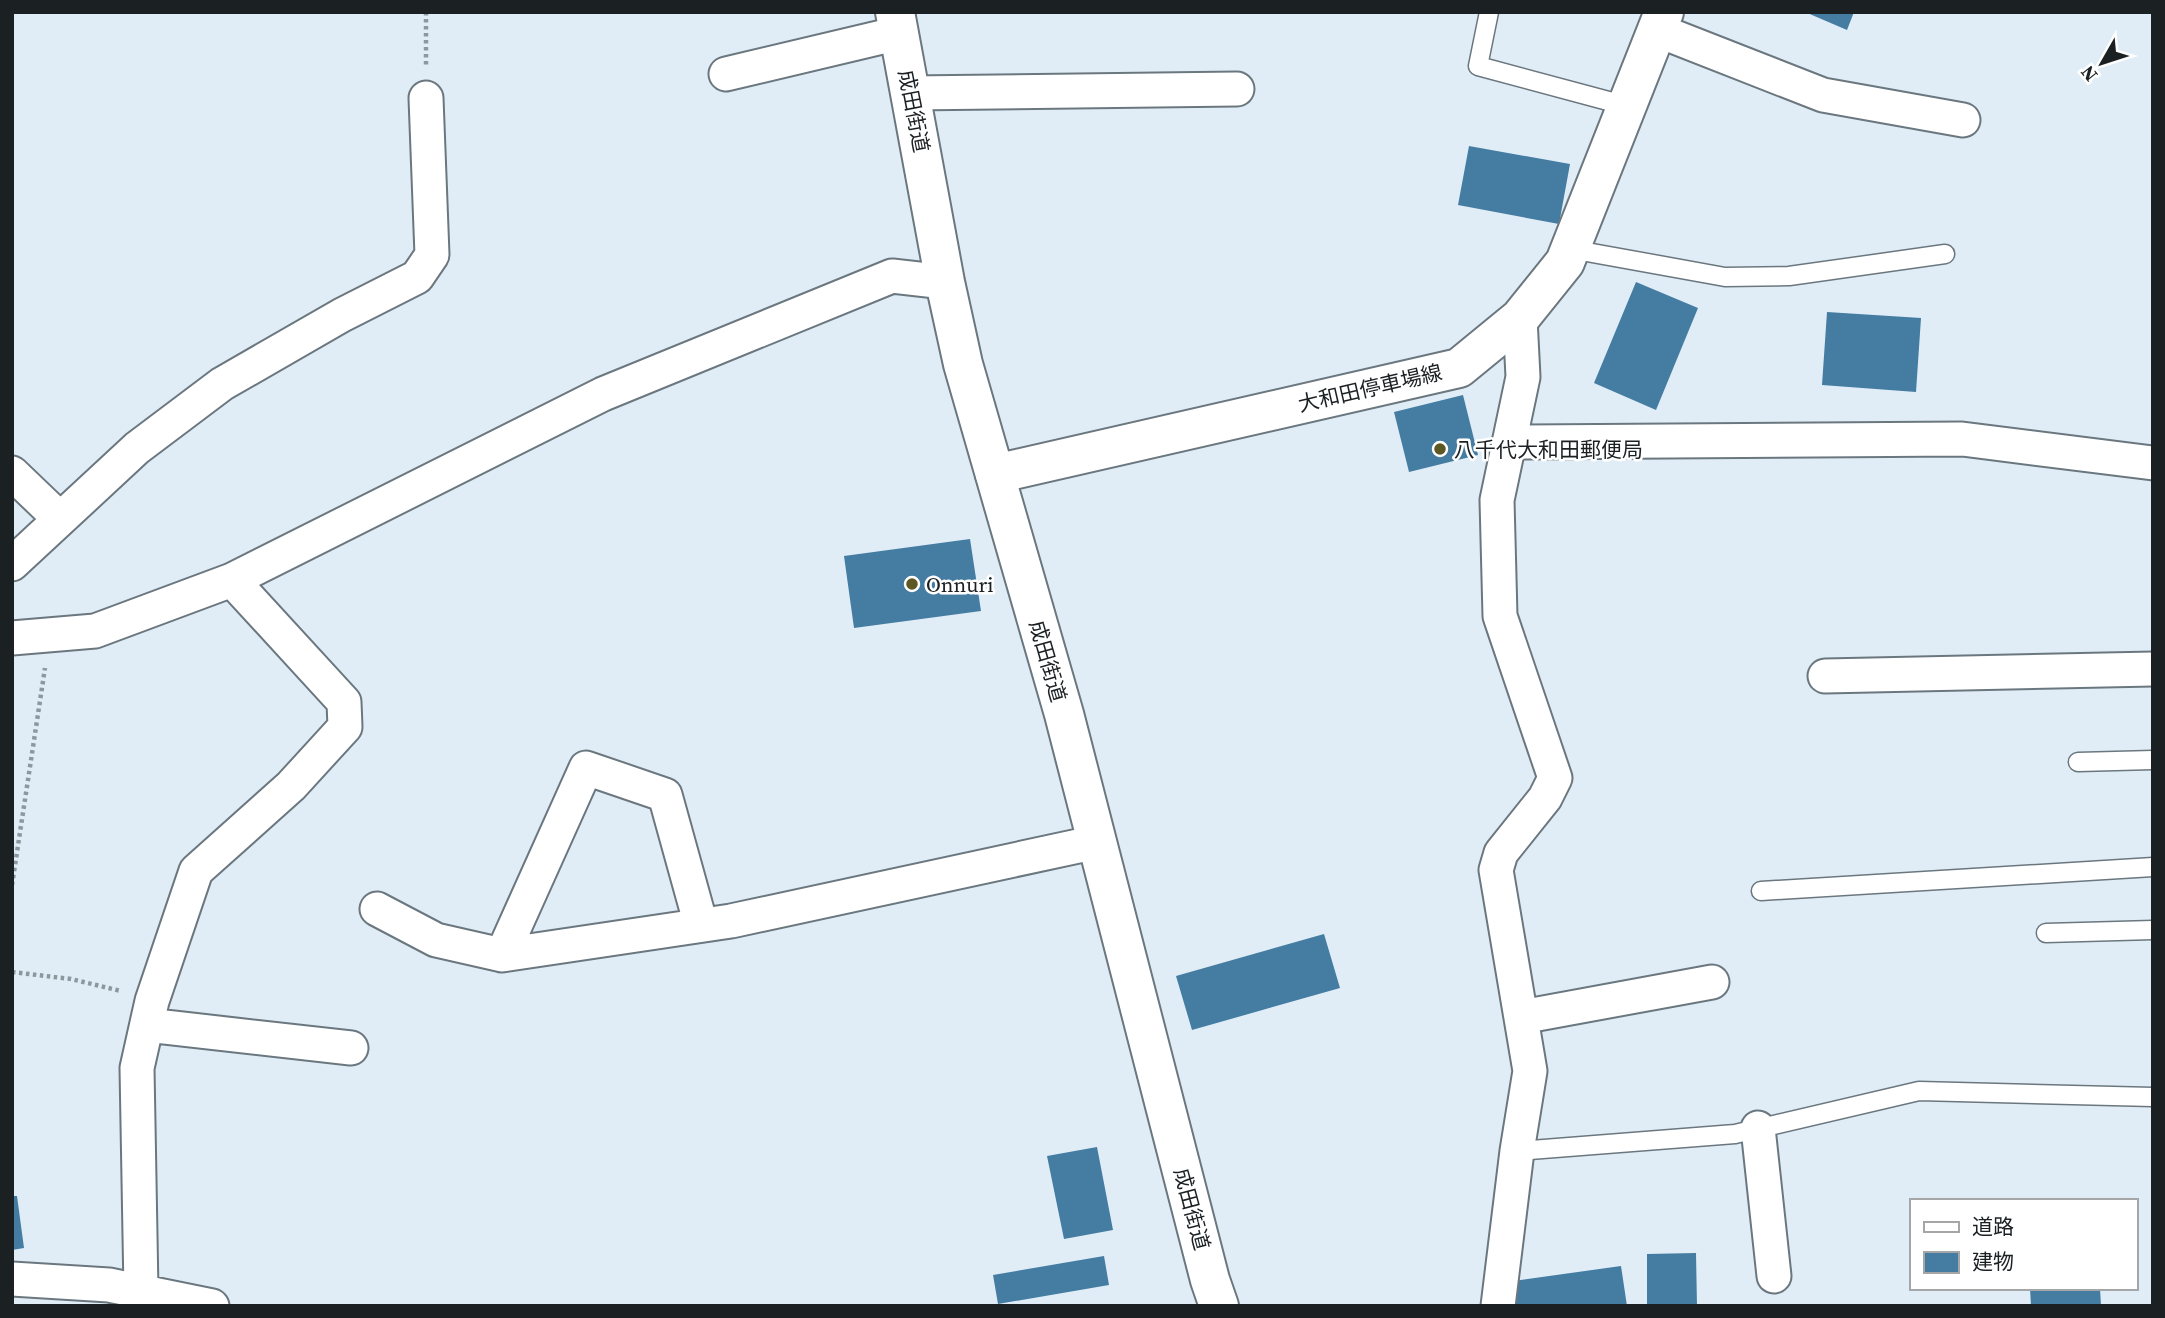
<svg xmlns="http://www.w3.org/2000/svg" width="2165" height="1318" font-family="'Source Serif 4','Noto Sans JP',serif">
	<rect width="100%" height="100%" fill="#e0edf7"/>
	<path fill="#447ca2" d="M1805 12H1854L1847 30Z
		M1469 146 1570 164 1559 224 1458 205Z
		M1636 282 1698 308 1656 410 1594 383Z
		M1827 312 1921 318 1916 392 1822 385Z
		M1463 395 1478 455 1409 472 1394 412Z
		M970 539 981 611 854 628 844 556Z
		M1324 934 1340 988 1192 1030 1176 976Z
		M1097 1147 1113 1230 1064 1239 1047 1156Z
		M12 1196H17L24 1248 12 1250Z
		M1696 1253 1697 1306H1647V1254Z
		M1104 1256 1109 1285 998 1304 993 1275Z
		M1621 1266 1627 1306H1516L1513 1281Z
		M2030 1288H2100L2101 1306H2031Z"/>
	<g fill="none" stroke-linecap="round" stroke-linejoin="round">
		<defs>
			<path id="service" d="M1489 12 1478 66 1627 106
				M1570 249 1725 277 1789 276 1945 254
				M2078 762 2153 760
				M1761 891 2153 867
				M2046 933 2153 930
				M1517 1151 1735 1134 1919 1091 2153 1097"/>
			<path id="minor" d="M1657 30 1823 95 1963 120
				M726 74 899 33
				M910 93 1237 89
				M1509 442 1962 439 2153 463
				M12 473 60 519
				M12 564 137 448 222 384 342 315 417 277 432 255 426 98
				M12 638 95 631 232 580 603 394 892 276 945 282
				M1825 676 2153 669
				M377 909 436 940 502 955 731 921 1097 842
				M502 955 586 768 665 795 701 925
				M1521 1017 1712 982
				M147 1025 351 1048
				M1758 1128 1774 1276
				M12 1279 109 1285 212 1306
				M141 1291 137 1068 152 1001 196 871 291 786 345 727 344 702 232 580
				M1498 1306 1517 1151 1530 1071 1496 870 1501 853 1545 798 1555 778 1500 616 1497 500 1523 377 1520 318"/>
			<path id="secondary" d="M995 474 1459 368 1520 318 1565 262 1664 12"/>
			<path id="trunk" d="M895 12 945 282 963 364 1064 714 1210 1280 1219 1306"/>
		</defs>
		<use href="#service" stroke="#6b777f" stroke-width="21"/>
		<use href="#minor" stroke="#6b777f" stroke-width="37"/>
		<use href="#secondary" stroke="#6b777f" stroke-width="42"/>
		<use href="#trunk" stroke="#6b777f" stroke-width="42"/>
		<path stroke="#8d979e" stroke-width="4.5" stroke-dasharray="3.5 3.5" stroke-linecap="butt" d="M426 12V66
			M12 885 45 668
			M12 972 71 979 121 991"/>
		<use href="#service" stroke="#fff" stroke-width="18"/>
		<use href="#minor" stroke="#fff" stroke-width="33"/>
		<use href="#secondary" stroke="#fff" stroke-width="38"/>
		<use href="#trunk" stroke="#fff" stroke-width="38"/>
	</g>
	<g fill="#5d5723" stroke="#fff" stroke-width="2.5">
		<circle cx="1440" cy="449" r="7"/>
		<circle cx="912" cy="584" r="7"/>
	</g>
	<g text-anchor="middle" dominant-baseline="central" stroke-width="5" stroke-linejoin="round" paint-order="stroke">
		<g font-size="21" fill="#1b2023" stroke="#fff">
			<text transform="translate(914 111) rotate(79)">成田街道</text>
			<text transform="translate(1370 388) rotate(-13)">大和田停車場線</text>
			<text transform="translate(1048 661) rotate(74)">成田街道</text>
			<text transform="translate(1192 1209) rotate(75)">成田街道</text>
		</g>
		<g font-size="21" fill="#1b2023" stroke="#fff" text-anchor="start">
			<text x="1454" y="449">八千代大和田郵便局</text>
			<text x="926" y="584">Onnuri</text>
		</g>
	</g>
	<rect width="2165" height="1318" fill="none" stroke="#1b2023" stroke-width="28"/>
	<rect x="1910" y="1199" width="228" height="91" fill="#ffffff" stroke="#a4a6a7" stroke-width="2"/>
	<rect x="1924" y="1222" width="35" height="10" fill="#ffffff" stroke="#a4a6a7" stroke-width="2"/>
	<text x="1972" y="1234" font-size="21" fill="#1b2023">道路</text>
	<rect x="1924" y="1252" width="35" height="21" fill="#447ca2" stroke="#a4a6a7" stroke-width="2"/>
	<text x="1972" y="1269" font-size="21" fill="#1b2023">建物</text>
	<g transform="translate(2102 63) rotate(231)" stroke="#ffffff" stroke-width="5" paint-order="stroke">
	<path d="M0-5L12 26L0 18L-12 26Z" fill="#1b2023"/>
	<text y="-10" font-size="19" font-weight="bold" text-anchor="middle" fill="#1b2023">N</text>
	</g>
</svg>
